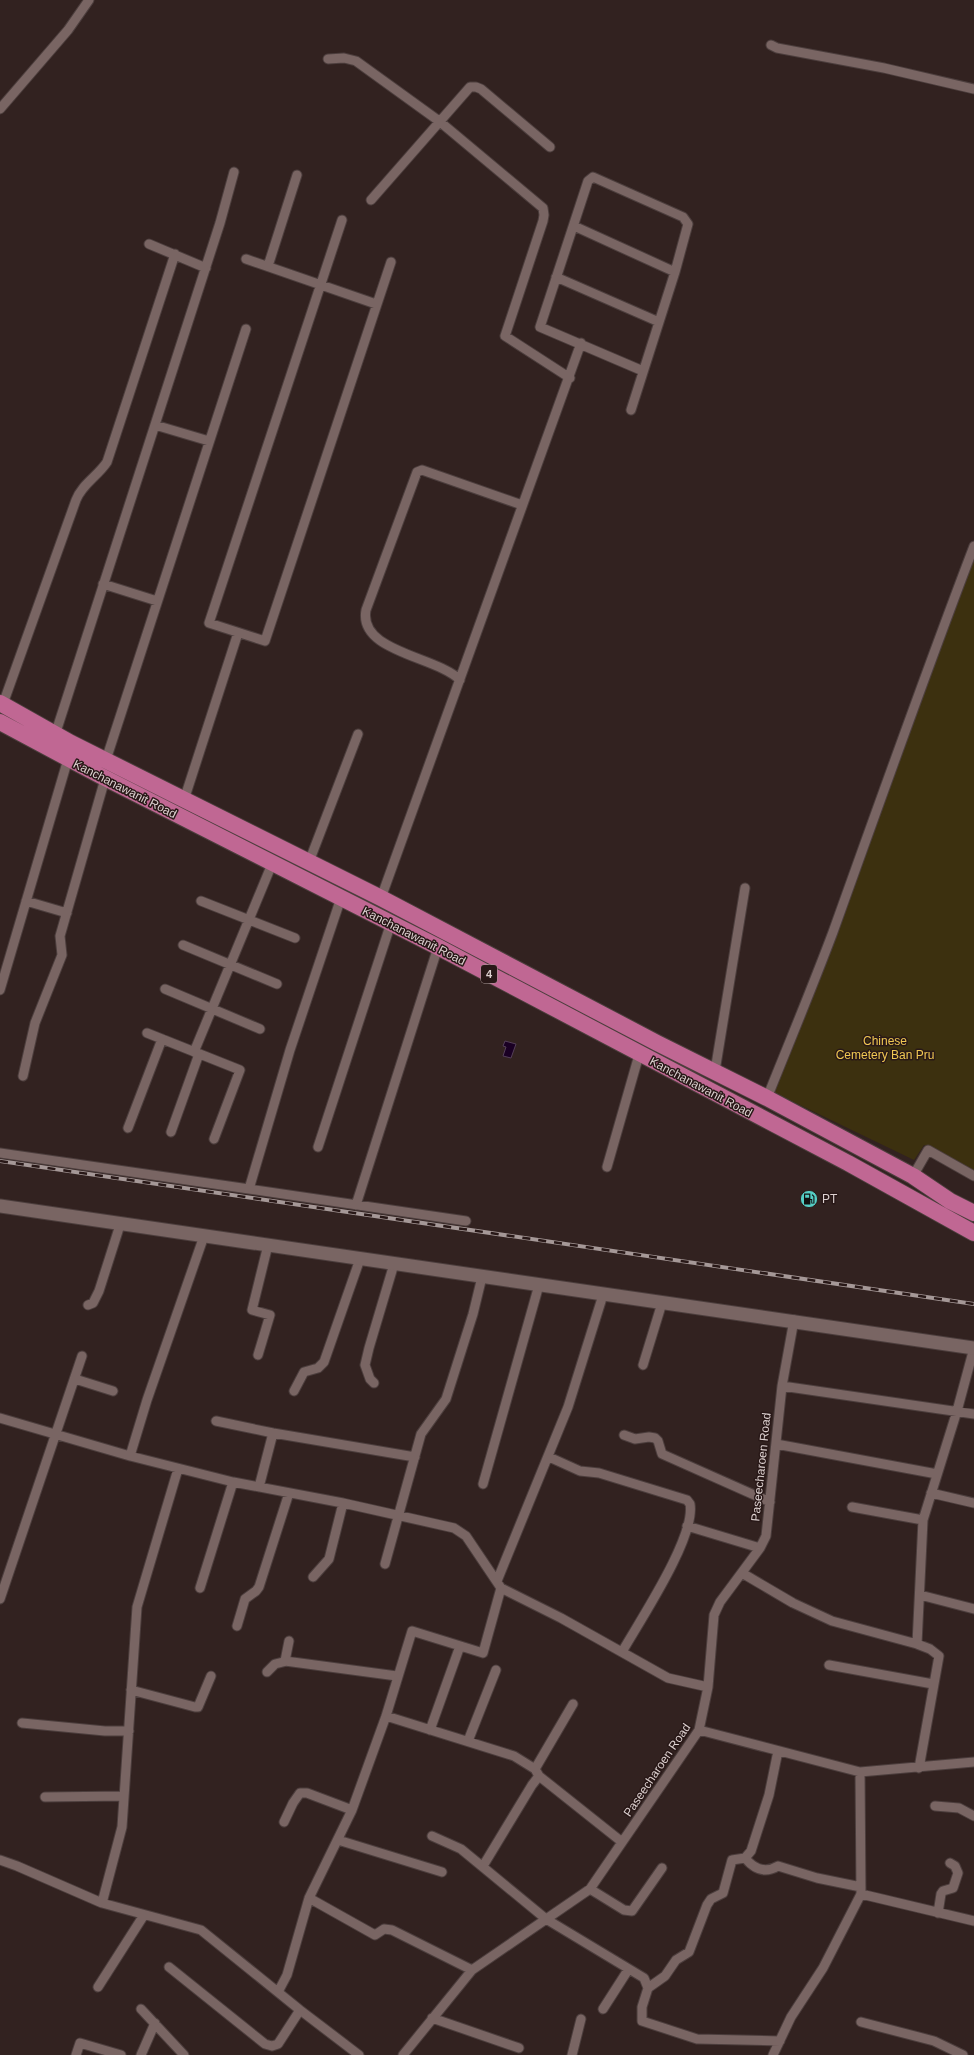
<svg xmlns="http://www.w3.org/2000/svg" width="974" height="2055" font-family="Arial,sans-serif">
	<rect width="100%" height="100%" fill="#322220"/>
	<path fill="#3c300f" d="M974 556V1172L924 1145 914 1160 773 1092 888 791 936 654Z"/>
	<path fill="#1a0024" stroke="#543f58" d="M505 1041 516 1044 511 1058 503 1056 506 1047 503 1046Z"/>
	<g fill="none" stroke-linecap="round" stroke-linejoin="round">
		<defs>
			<path id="street" d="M771 45 777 48 884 68 974 89
				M328 59 344 58 356 61 439 121 543 208 544 215 543 221 505 336 570 378
				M0 109 68 30 89 0
				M371 200 470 87H476L481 89 550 147
				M342 220 209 623 265 641 391 262
				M574 226 675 272
				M149 244 206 268
				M246 259 376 304
				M268 266 297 175
				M556 277 659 322
				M631 410 675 272 688 224 683 217 593 177 588 181 540 327 643 371
				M155 425 209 441
				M103 584 157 601
				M460 680C436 656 358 652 366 610L417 472 422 470 522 505
				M3 704 76 500C82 484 98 476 107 462L175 254
				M55 735 220 223 234 172
				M105 763 246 329
				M184 800 238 633
				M309 862 358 734
				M341 898 290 1050 249 1189 466 1221
				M381 898 581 343
				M26 901 67 913
				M201 901 295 938
				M183 945 277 984
				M165 989 260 1029
				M0 990 68 759
				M147 1033 240 1070 214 1139
				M194 1052 272 864
				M715 1071 745 888
				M23 1076 35 1023 62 955 60 936 105 779
				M767 1098C789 1043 812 988 833 932 879 804 925 674 974 546
				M128 1128 162 1039
				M171 1132 199 1054
				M318 1147 391 923
				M0 1153 249 1189
				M607 1167 639 1055
				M913 1176 928 1150 974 1176
				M356 1205 438 947
				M88 1305 93 1303 99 1291 120 1225
				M258 1355 270 1315 252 1310 268 1245
				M643 1365 662 1303
				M75 1379 113 1391
				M374 1383 370 1379 365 1365 369 1348 394 1264
				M782 1386 974 1414
				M294 1391 304 1372 318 1368 324 1362 360 1259
				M0 1418 130 1456 233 1482 343 1503 454 1528 466 1536 501 1588 561 1618 668 1678 708 1687
				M216 1421 273 1433 415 1457
				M624 1435 635 1439 649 1437 655 1438 658 1441 662 1454 770 1502
				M776 1444 937 1474
				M130 1456 147 1400 204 1236
				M549 1457 580 1471 599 1473 687 1500 690 1504C696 1537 639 1622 622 1652
				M483 1484 539 1285
				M259 1487 273 1433
				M931 1493 974 1503
				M852 1507 923 1520
				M687 1526 760 1548
				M385 1564 421 1434 446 1399 473 1314 482 1277
				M742 1573 793 1603 832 1621 917 1644 930 1649 939 1656 919 1768
				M313 1577 329 1559 343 1503
				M497 1581 568 1407 603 1295
				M200 1588 233 1482
				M920 1595 974 1609
				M0 1599 82 1356
				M237 1626 245 1599 256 1591 259 1587 289 1493
				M289 1641 285 1661 397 1676
				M917 1644 923 1520 957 1411 974 1348
				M829 1665 933 1684
				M267 1672 275 1664 287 1661
				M131 1690 195 1707H198L211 1676
				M386 1716 514 1756 535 1769 539 1776 622 1842
				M22 1723 105 1731H129
				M430 1730 460 1646
				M699 1730 860 1772 974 1762
				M468 1741 496 1670
				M535 1769 573 1704
				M45 1797 124 1796
				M935 1806 959 1808 974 1816
				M284 1822 293 1803 300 1793H307L352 1810
				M432 1836 461 1849 546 1919 644 1978 648 1988 642 2007V2021L697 2039 780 2041
				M338 1840 442 1872
				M745 1858C754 1869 765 1874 778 1866L817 1878 861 1887
				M0 1860 17 1866 102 1903 201 1930 300 2010 359 2055
				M483 1866 532 1785 539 1776
				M590 1889 624 1910 632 1911 662 1868
				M861 1894 974 1921
				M309 1898 375 1935 384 1929 392 1930 472 1970
				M102 1903 122 1827 137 1607 178 1469
				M938 1913 941 1894 943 1891 953 1888 958 1873 955 1866 950 1863
				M169 1967 265 2044 272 2046 278 2044 300 2010
				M98 1987 144 1915
				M648 1988 665 1976 676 1960 689 1952 707 1905 711 1899 723 1893 732 1860 745 1858 751 1851 769 1795 778 1751
				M278 1992 287 1975 309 1898 352 1810 386 1716 412 1631 483 1653 501 1588
				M141 2009 184 2055
				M603 2009 628 1970
				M432 2018 519 2048
				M861 2022 934 2041 963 2055
				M76 2055 80 2043 121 2055
				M141 2055 155 2023
				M403 2055 472 1970 590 1889 699 1730 708 1687 714 1615 720 1602 760 1548 766 1536 782 1386 794 1320
				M572 2055 581 2019
				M773 2055 791 2017 823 1968 861 1894 860 1772"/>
			<path id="secondary" d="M0 1206 974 1348"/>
			<path id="highway" d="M0 703 71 743 381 898 657 1043 767 1098 913 1176 950 1201 974 1213
				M0 722 101 776 438 947 848 1163 974 1233"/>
		</defs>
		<use href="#street" stroke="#4c3e3d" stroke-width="11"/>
		<use href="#secondary" stroke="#4c3e3d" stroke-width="15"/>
		<use href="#highway" stroke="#4c3e3d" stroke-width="18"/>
		<use href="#street" stroke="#796563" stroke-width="9"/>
		<use href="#secondary" stroke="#796563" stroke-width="13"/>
		<use href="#highway" stroke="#c06793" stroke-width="16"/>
		<defs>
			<path id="rail" d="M0 1161 974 1304"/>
		</defs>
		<use href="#rail" stroke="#a59897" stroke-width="4"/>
		<use href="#rail" stroke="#281817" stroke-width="2.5" stroke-dasharray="8" stroke-linecap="butt"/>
	</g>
	<defs>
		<symbol id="fuel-disc" viewBox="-11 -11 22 22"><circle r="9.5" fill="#55cec5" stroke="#281817"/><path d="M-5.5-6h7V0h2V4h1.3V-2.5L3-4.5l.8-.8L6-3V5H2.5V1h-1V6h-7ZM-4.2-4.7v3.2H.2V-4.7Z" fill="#111"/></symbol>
	</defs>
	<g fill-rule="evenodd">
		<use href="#fuel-disc" x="799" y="1189" width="20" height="20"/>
	</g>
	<g text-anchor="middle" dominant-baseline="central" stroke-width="3" stroke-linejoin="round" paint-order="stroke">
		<rect fill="#281817" stroke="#a79a98" stroke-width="1" x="481" y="965" width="16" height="18" rx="3"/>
		<g font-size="11" font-weight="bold" fill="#ddd1d0">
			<text x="489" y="974">4</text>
		</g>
		<g font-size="12" fill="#ddd1d0" stroke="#281817">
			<text transform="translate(125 789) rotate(27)">Kanchanawanit Road</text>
			<text transform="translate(414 936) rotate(27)">Kanchanawanit Road</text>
			<text transform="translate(701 1087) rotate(28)">Kanchanawanit Road</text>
			<text transform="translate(761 1467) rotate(-84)">Paseecharoen Road</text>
			<text transform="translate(657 1770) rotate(-56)">Paseecharoen Road</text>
		</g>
		<g font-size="12" fill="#f0c752" stroke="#281817">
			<text x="885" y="1041">Chinese<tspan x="885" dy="14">Cemetery Ban Pru</tspan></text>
		</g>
		<g font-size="12" fill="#ddd1d0" stroke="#281817" text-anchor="start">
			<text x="822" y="1199">PT</text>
		</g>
	</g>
</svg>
